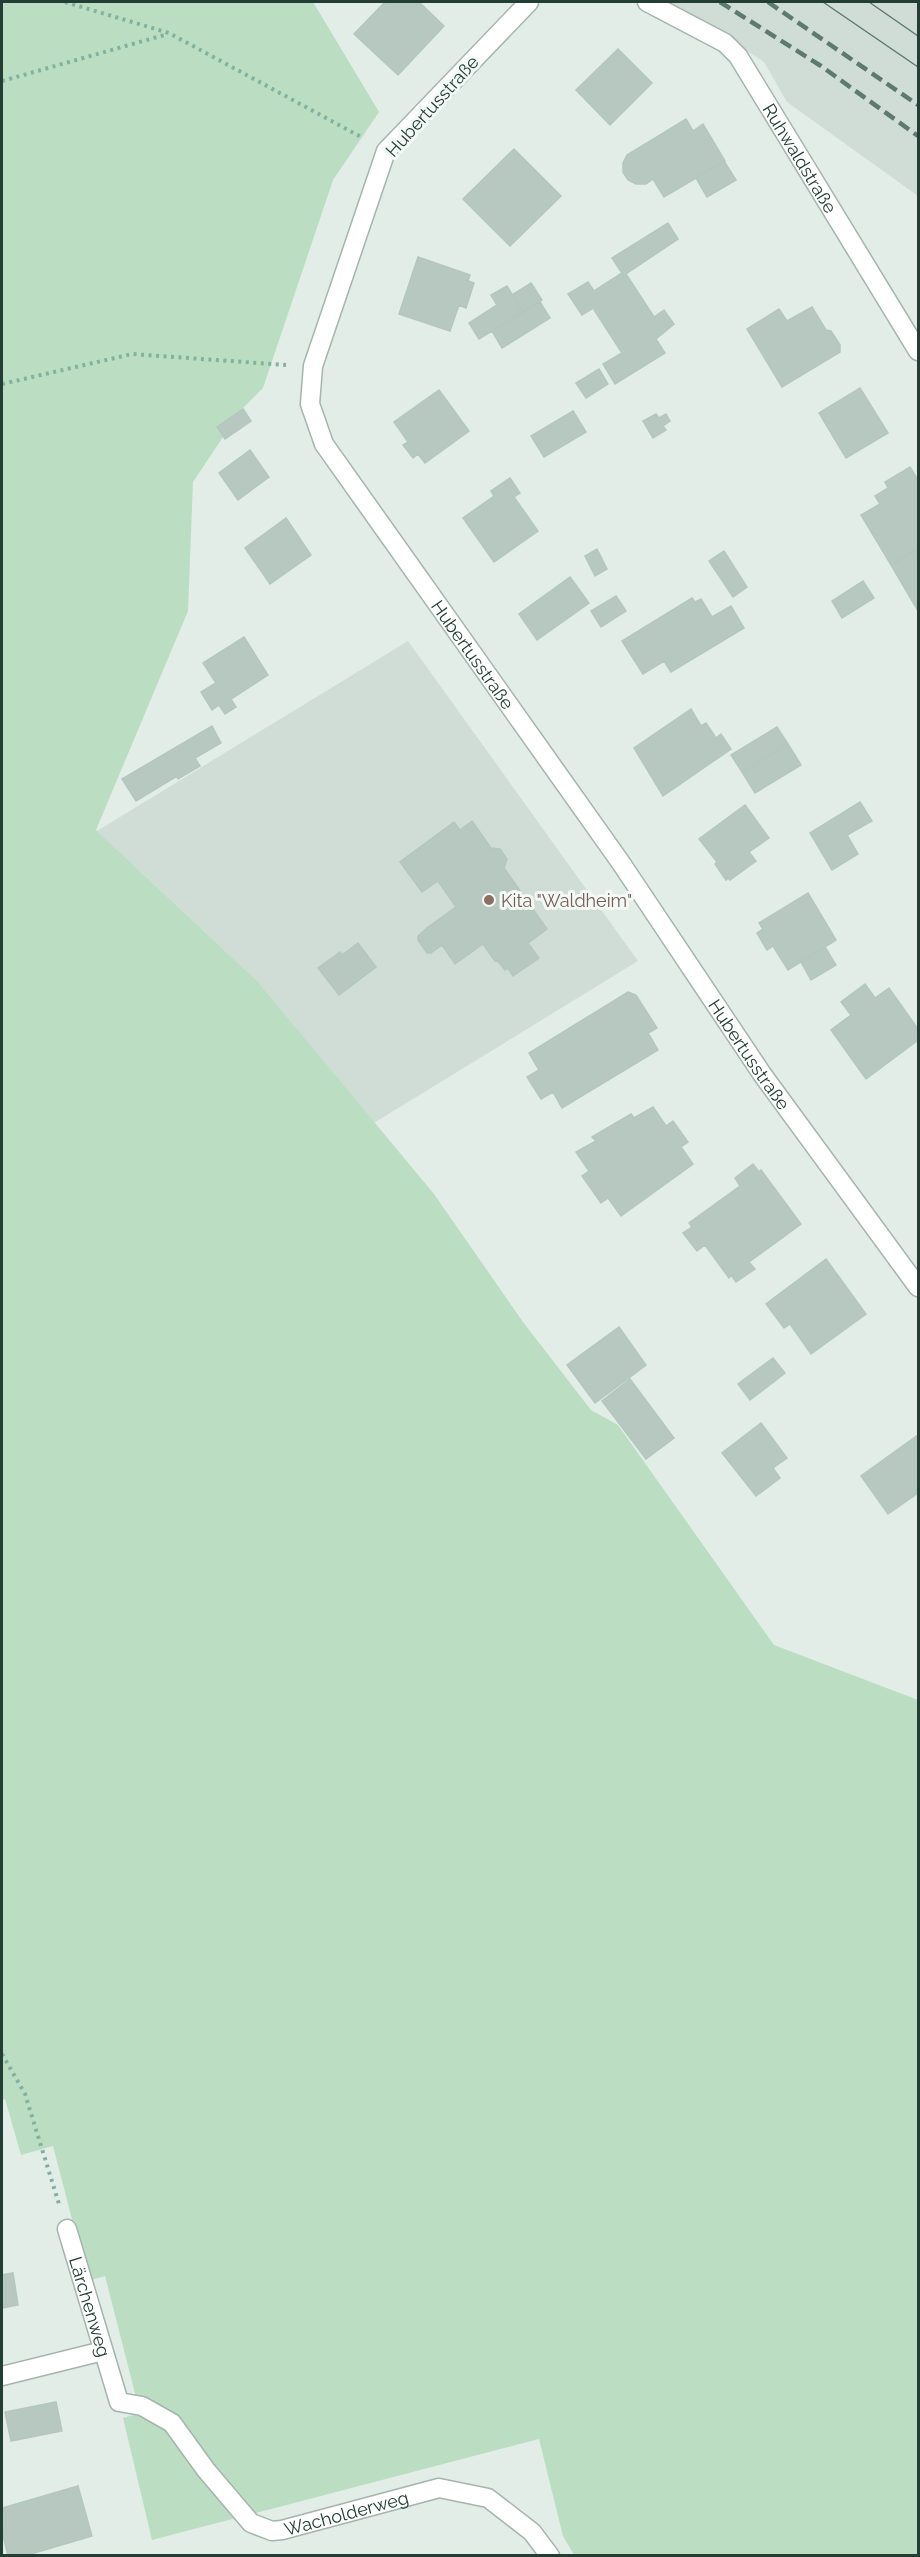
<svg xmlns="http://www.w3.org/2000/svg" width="920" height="2557" font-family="Raleway,sans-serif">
	<rect width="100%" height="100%" fill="#e2ede7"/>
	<path fill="#d0ddd6" d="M667 2H918V196L787 102 764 62 697 18Z
		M408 641 638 961 374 1123 258 982 97 831Z"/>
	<path fill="#bbdec2" d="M2 2H313L379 112 333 180 263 388 241 410 193 482 188 611 96 830 258 982 434 1194 523 1322 591 1410 618 1425 774 1645 918 1700V2555H574L563 2536 539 2439 152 2540 123 2418 140 2413 105 2276 88 2281 53 2146 21 2155 5 2099 2 2100Z"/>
	<path fill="#b7c8c0" stroke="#b4c7be" stroke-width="1.5" d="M385 2H419L444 26 398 75 354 34Z
		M618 49 652 83 610 125 576 90Z
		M686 119 693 131 703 124 725 161 664 197 653 179 646 184H636L628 180 623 172V163L627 155Z
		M514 149 561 196 510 246 463 199Z
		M724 161 736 180 707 197 696 178Z
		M668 223 678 239 626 274 654 317 664 310 674 324 656 339 665 353 615 384 603 364 622 353 593 308 582 315 568 294 588 282 594 291 622 273 612 258Z
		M418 257 470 275 468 281 474 283 466 308 459 305 450 331 399 314Z
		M531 283 542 300 523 312 512 295Z
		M507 286 523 312 479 339 469 323 497 305 491 295Z
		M540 302 550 318 502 348 492 331Z
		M812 307 826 330 831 331 840 345V352L782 387 747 329 779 309 787 321Z
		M599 369 608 384 586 398 576 383Z
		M860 388 888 433 846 458 819 413Z
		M439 390 469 431 425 463 418 454 413 458 403 445 408 442 394 422Z
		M243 409 251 421 225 439 217 427Z
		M573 411 586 432 544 457 531 436Z
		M656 414 659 418 666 414 670 421 663 426 666 430 653 438 643 421Z
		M250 450 269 477 238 500 219 473Z
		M910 467 918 480V548L891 565 861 515 880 504 875 496 888 488 885 482Z
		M510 478 520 493 514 497 538 531 494 562 463 518 494 496 491 491Z
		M286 518 311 555 270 584 245 548Z
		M918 548V611L891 565Z
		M597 549 607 569 595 576 585 556Z
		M724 551 747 587 733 597 709 561Z
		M570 577 589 603 537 640 519 614Z
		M863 581 874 598 842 618 832 601Z
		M616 596 626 611 601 627 591 611Z
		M692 598 695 602 701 599 712 617 731 606 744 628 671 672 664 661 643 674 622 641Z
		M244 637 268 675 231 699 236 707 225 714 219 705 212 710 201 692 216 683 203 663Z
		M691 709 701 726 706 723 716 738 721 734 731 749 663 796 634 748Z
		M212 726 221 743 195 758 200 766 178 779 177 776 136 801 122 779Z
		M777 727 788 744 742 772 731 755Z
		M788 744 801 765 755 793 742 772Z
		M860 802 872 821 847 835 858 854 832 870 810 833Z
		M745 805 769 838 749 852 756 861 730 880 728 878 726 880 715 864 717 862 699 839Z
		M472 821 491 848 500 849 507 859 504 868 547 929 528 943 539 958 513 976 508 968 505 970 497 960 495 961 483 944 455 964 442 945 431 953H427L418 940V936L428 927 456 907 438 881 422 892 400 862 454 822 460 830Z
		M808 893 836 940 788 970 773 946 767 950 757 933 763 929 759 923Z
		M358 943 376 967 339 995 318 968 340 952 342 955Z
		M825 947 836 965 811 980 801 962Z
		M865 984 875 998 889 988 918 1029V1040L866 1079 831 1030 851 1015 841 1002Z
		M628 992 636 995 657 1028 648 1033 658 1050 562 1108 553 1092 541 1099 527 1077 539 1070 529 1053Z
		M653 1107 666 1126 673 1121 688 1142 681 1147 693 1164 621 1216 608 1198 601 1203 582 1176 589 1171 576 1152 596 1141 592 1137 631 1114 634 1118Z
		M753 1164 759 1172 761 1170 801 1224 749 1262 755 1269 736 1282 731 1275 729 1278 705 1245 697 1251 683 1233 692 1227 689 1223 740 1186 735 1178Z
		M826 1259 866 1314 811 1354 790 1324 784 1328 766 1304Z
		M619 1327 646 1365 595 1403 567 1365Z
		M773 1358 785 1373 750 1400 738 1384Z
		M630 1379 674 1438 646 1459 602 1401Z
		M761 1423 787 1458 773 1468 780 1478 756 1496 722 1453Z
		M918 1435V1493L888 1514 861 1476Z
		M13 2273 18 2305 2 2308V2275Z
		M56 2402 62 2431 11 2441 5 2412Z
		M78 2486 92 2536 24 2556H8L2 2531V2508Z"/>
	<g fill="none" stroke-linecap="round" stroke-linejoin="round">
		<defs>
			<g id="minor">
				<path id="s1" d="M529 2 386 151 313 366 310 404 324 444 621 863 762 1074 918 1287"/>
				<path id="s2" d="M647 2 725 43 738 56 918 351"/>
				<path id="s3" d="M67 2229 119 2402 142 2406 172 2423 206 2470 251 2523 272 2531 282 2530 439 2488 488 2498 532 2532 550 2556"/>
				<path d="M2 2376 103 2351"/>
			</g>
		</defs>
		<use href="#minor" stroke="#a5b5ae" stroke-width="21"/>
		<path stroke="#82b1a0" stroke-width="4" stroke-dasharray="3 4.5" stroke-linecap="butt" d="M65 2 169 33 363 138
			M2 81 168 34
			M2 384 132 354 286 365
			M2 2054 25 2094 59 2204"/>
		<use href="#minor" stroke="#fff" stroke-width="18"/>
		<path stroke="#5c7a70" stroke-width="1.5" d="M823 2 918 67
			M869 2 918 36"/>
		<path stroke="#5c7a70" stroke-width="4.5" stroke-dasharray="12 6" stroke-linecap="butt" d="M720 2 821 66 918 136
			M768 2 918 105"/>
	</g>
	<circle fill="#8d6e63" stroke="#f3f9f6" stroke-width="2" cx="489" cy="900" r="6"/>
	<g text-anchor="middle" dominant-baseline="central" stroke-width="6" stroke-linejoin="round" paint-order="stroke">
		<g font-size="18" fill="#223e35" stroke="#f3f9f6">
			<text transform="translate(432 106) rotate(-48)">Hubertusstraße</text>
			<text stroke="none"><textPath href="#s2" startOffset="226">Ruhwaldstraße</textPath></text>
			<text stroke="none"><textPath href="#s1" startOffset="772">Hubertusstraße</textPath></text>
			<text stroke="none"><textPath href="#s1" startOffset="1258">Hubertusstraße</textPath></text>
			<text stroke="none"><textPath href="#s3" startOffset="81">Lärchenweg</textPath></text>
			<text stroke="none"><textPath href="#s3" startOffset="465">Wacholderweg</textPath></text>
		</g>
		<g font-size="18" fill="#785e54" stroke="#f3f9f6" text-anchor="start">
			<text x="501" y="900">Kita "Waldheim"</text>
		</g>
	</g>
	<rect width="920" height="2557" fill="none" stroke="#223e35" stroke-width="6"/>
</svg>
